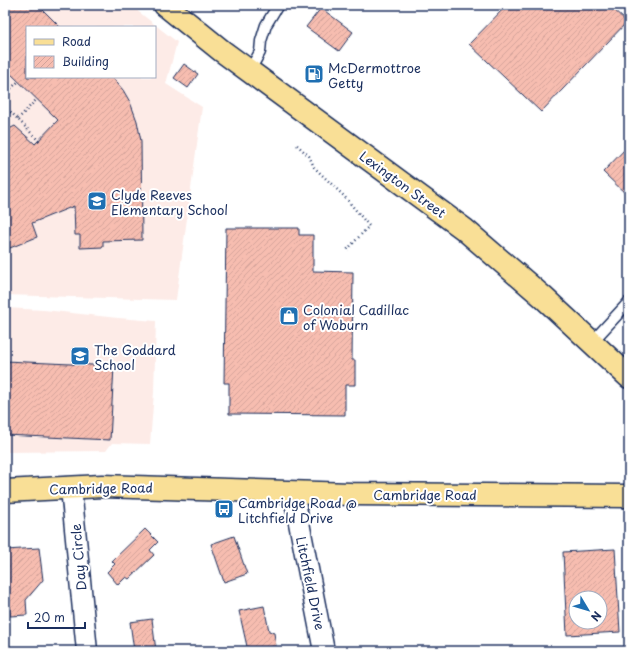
<svg xmlns="http://www.w3.org/2000/svg" width="634" height="656" font-family="'Playpen Sans',sans-serif">
	<defs>
		<pattern id="building-hatch" width="6" height="6" patternUnits="userSpaceOnUse"><rect width="6" height="6" fill="#f7bdb0"/><path d="M-1 1l2-2M0 6l6-6M5 7l2-2" fill="none" stroke="#d3a39a"/></pattern>
	</defs>
	<rect width="100%" height="100%" fill="#fff"/>
	<filter id="ink" filterUnits="userSpaceOnUse"><feTurbulence type="fractalNoise" baseFrequency=".025" numOctaves="2"/><feDisplacementMap in="SourceGraphic" scale="8" xChannelSelector="R" yChannelSelector="G"/><feConvolveMatrix kernelMatrix="1 2 1 2 8 2 1 2 1" color-interpolation-filters="sRGB"/></filter>
	<g filter="url(#ink)">
		<path fill="#fdebe7" fill-rule="evenodd" d="M5 5H130L177 42 166 84 202 107 176 300 5 295ZM27 27H155V77H27Z
			M5 308 44 310 118 318 156 321 154 392 150 444 112 443 106 451 5 452Z"/>
		<path fill="url(#building-hatch)" stroke="#1b2f5e" fill-rule="evenodd" d="M5 5H38L60 27H27V77H112L123 90 130 102 137 121 141 141 142 240 103 241V247L80 248V235H75L74 206 32 223 37 237 5 250V131L15 126 35 144 58 120 5 68Z
			M507 5H609L627 22 541 112 469 44Z
			M321 8 353 32 339 51 306 27Z
			M184 64 198 74 188 88 174 78Z
			M629 145V197L603 172Z
			M226 228H299V235H313V271L353 272 352 360H355V385H345V415L229 414V383H224Z
			M5 361 114 366 110 440 5 435Z
			M145 529 158 542 150 550 154 555 129 579 126 577 118 585 107 572 115 564 112 561Z
			M234 536 247 574 224 582 211 544Z
			M39 548 43 580 26 600 27 615 10 616 5 550Z
			M615 549 620 632 567 635 563 552ZM576 598H600V622H576Z
			M264 606 269 631 274 633 276 646 254 651H248L239 611Z
			M152 619 156 651H134L130 622Z"/>
		<g fill="none" stroke-linecap="round" stroke-linejoin="round">
			<defs>
				<path id="service" d="M249 72 260 52 261 41 266 25 278 5
					M592 342 629 302"/>
				<path id="minor" d="M71 488 87 651
					M293 492 324 651"/>
				<path id="primary" d="M165 5 222 51 464 229 543 297 629 377"/>
				<path id="trunk" d="M5 491 102 486 351 494 629 496"/>
			</defs>
			<use href="#service" stroke="#1b2f5e" stroke-width="13"/>
			<use href="#minor" stroke="#1b2f5e" stroke-width="23"/>
			<use href="#primary" stroke="#1b2f5e" stroke-width="25"/>
			<use href="#trunk" stroke="#1b2f5e" stroke-width="25"/>
			<path stroke="#1b2f5e" stroke-width="2.5" stroke-dasharray="1 3" stroke-linecap="butt" d="M5 94 19 81
				M5 106 40 142
				M5 114 11 112
				M18 119 37 99
				M297 145 309 156 314 167 322 175 344 196 369 226 346 251"/>
			<use href="#service" stroke="#fff" stroke-width="10"/>
			<use href="#minor" stroke="#fff" stroke-width="20"/>
			<use href="#primary" stroke="#f9df96" stroke-width="22"/>
			<use href="#trunk" stroke="#f9df96" stroke-width="22"/>
		</g>
	</g>
	<defs>
		<symbol id="fuel-square" viewBox="-11 -11 22 22"><rect x="-9" y="-9" width="18" height="18" rx="4" fill="#1f6fb2" stroke="#fff"/><path d="M-5.5-6h7V0h2V4h1.3V-2.5L3-4.5l.8-.8L6-3V5H2.5V1h-1V6h-7ZM-4.2-4.7v3.2H.2V-4.7Z" fill="#fff"/></symbol>
		<symbol id="school-square" viewBox="-11 -11 22 22"><rect x="-9" y="-9" width="18" height="18" rx="4" fill="#1f6fb2" stroke="#fff"/><path d="M0-5L7-2L0 1L-7-2ZM-4 1L0 2.5L4 1V4Q0 6-4 4Z" fill="#fff"/></symbol>
		<symbol id="shop-square" viewBox="-11 -11 22 22"><rect x="-9" y="-9" width="18" height="18" rx="4" fill="#1f6fb2" stroke="#fff"/><path d="M-5-2.5h2.3a2.7 3.5 0 0 1 5.4 0H5L5.5 6h-11ZM-1.5-2.5h3a1.5 2.3 0 0 0-3 0Z" fill="#fff"/></symbol>
		<symbol id="bus-square" viewBox="-11 -11 22 22"><rect x="-9" y="-9" width="18" height="18" rx="4" fill="#1f6fb2" stroke="#fff"/><path d="M-5-6H5V4H4V6H2V4H-2V6H-4V4H-5ZM-3.5-4V0h7V-4ZM-3.5 1.2v1.5H-2V1.2ZM2 1.2v1.5H3.5V1.2Z" fill="#fff"/></symbol>
	</defs>
	<g fill-rule="evenodd">
		<use href="#fuel-square" x="303" y="63" width="22" height="22"/>
		<use href="#school-square" x="86" y="190" width="22" height="22"/>
		<use href="#shop-square" x="278" y="305" width="22" height="22"/>
		<use href="#school-square" x="69" y="345" width="22" height="22"/>
		<use href="#bus-square" x="213" y="498" width="22" height="22"/>
	</g>
	<g text-anchor="middle" dominant-baseline="central" stroke-width="4" stroke-linejoin="round" paint-order="stroke">
		<g font-size="13" fill="#1b2f5e" stroke="#fff" text-anchor="start">
			<text x="328" y="67">McDermottroe<tspan x="328" dy="15">Getty</tspan></text>
			<text x="111" y="194">Clyde Reeves<tspan x="111" dy="15">Elementary School</tspan></text>
			<text x="303" y="309">Colonial Cadillac<tspan x="303" dy="15">of Woburn</tspan></text>
			<text x="94" y="349">The Goddard<tspan x="94" dy="15">School</tspan></text>
			<text x="238" y="502">Cambridge Road @<tspan x="238" dy="15">Litchfield Drive</tspan></text>
		</g>
		<g font-size="13" fill="#1b2f5e" stroke="#fff">
			<text transform="translate(403 184) rotate(36)">Lexington Street</text>
			<text transform="translate(101 488) rotate(-1)">Cambridge Road</text>
			<text x="425" y="494">Cambridge Road</text>
			<text transform="translate(78 557) rotate(-95)">Day Circle</text>
			<text transform="translate(311 583) rotate(78)">Litchfield Drive</text>
		</g>
	</g>
	<rect width="634" height="656" fill="none" stroke="#fff" stroke-width="20"/>
	<rect x="10" y="10" width="614" height="636" fill="none" stroke="#1b2f5e" stroke-width="1.5" filter="url(#ink)"/>
	<rect x="26" y="26" width="130" height="52" fill="#ffffff" stroke="#a4acbf"/>
	<rect x="34" y="39" width="20" height="6" fill="#f9df96" stroke="#a4acbf"/>
	<text x="62" y="46" font-size="12" fill="#1b2f5e">Road</text>
	<rect x="34" y="56" width="20" height="12" fill="url(#building-hatch)" stroke="#a4acbf"/>
	<text x="62" y="66" font-size="12" fill="#1b2f5e">Building</text>
	<g transform="translate(588 610) rotate(128)"><circle r="19" fill="#ffffff" stroke="#a4acbf"/>
	<path d="M0-3L7 15L0 10L-7 15Z" fill="#1f6fb2"/>
	<text y="-6" font-size="11" font-weight="bold" text-anchor="middle" fill="#1b2f5e">N</text>
	</g>
	<path d="M28 622v6h57v-6" fill="none" stroke="#1b2f5e" stroke-width="2"/>
	<text x="34" y="622" font-size="12" fill="#1b2f5e" stroke="#ffffff" stroke-width="3" paint-order="stroke">20 m</text>
</svg>
